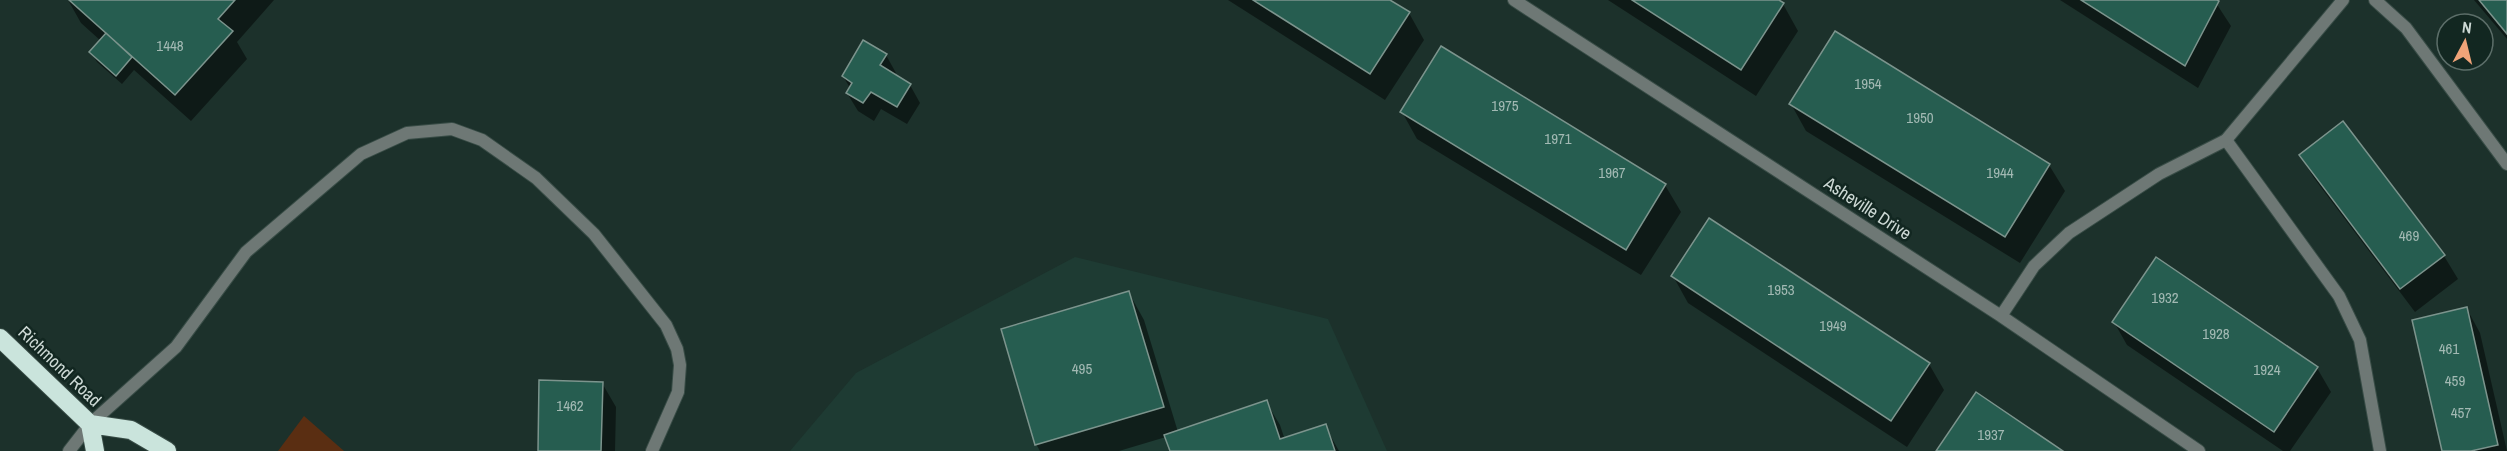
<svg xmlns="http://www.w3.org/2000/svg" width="2507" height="451" font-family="'Archivo Narrow',sans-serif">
	<rect width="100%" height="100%" fill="#1c312b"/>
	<path fill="#1e3b33" d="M1075 257 1328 319 1387 451H790L856 373Z"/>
	<path fill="#5a2e12" d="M304 416 344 451H278Z"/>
	<path fill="#0007" d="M68 0H274L237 42 247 59 191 121 134 70 122 84 97 62 91 52 101 41 81 23Z
		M1228 0H1387L1409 13 1424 40 1385 100Z
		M1608 0H1777L1783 4 1798 31 1756 96Z
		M2060 0H2214L2231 26 2198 88Z
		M2474 0H2507V39Z
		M886 55 896 73 894 76 910 85 920 103 907 124 881 109 874 121 858 111 847 93 850 88 843 76Z
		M1791 104 2049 165 2065 191 2020 263 1806 131Z
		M1402 112 1665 185 1681 212 1641 275 1417 139Z
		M2343 123 2444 256 2458 279 2415 312 2314 178 2300 155Z
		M1673 276 1929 364 1944 390 1907 447 1688 303Z
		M1129 293 1144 320 1178 432 1266 402 1280 425 1285 440 1325 426 1339 451H1171L1166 437 1119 451H1040L1036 444Z
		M2467 309 2480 333 2507 451H2443Z
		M2114 322 2317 368 2331 392 2290 451H2283L2127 345Z
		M602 383 616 407 615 451H539Z"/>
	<path fill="#265d50" stroke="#7c948d" stroke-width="1.5" d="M69 0H235L218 19 233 31 175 95Z
		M1253 0H1390L1410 12 1370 74Z
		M1632 0H1779L1784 3 1741 70Z
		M2081 0H2217L2219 1 2185 66Z
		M2479 0H2507V34Z
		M1835 31 2050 164 2005 237 1789 104Z
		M106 33 132 57 116 76 89 52Z
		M863 40 887 54 880 65 911 84 897 107 871 92 863 103 846 93 852 83 842 76Z
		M1441 46 1666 184 1626 250 1400 112Z
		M2343 121 2445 255 2400 289 2299 155Z
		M1709 218 1930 363 1891 421 1671 276Z
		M2156 257 2318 367 2274 432 2112 322Z
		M1129 291 1164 407 1035 445 1001 329Z
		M2467 307 2498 445 2471 451H2442L2412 320Z
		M539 380 603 382 601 451H538Z
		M1976 392 2063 451H1936Z
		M1267 400 1280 439 1326 424 1335 451H1170L1164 435Z"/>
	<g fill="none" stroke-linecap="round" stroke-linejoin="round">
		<defs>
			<path id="lane" d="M2226 140 2339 296 2360 340 2380 451
				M90 424 176 347 246 252 361 154 407 133 452 129 482 140 536 178 594 234 666 325 677 349 680 365 678 392 652 451"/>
			<path id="street" d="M1514 0 2001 316 2199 451
				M2375 0 2406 28 2507 164
				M2001 316 2034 266 2069 233 2159 174 2226 140 2343 0
				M69 451 90 424"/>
			<path id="highway" d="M0 338 90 424 131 430 167 451
				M90 424 95 451"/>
		</defs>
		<use href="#lane" stroke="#384c46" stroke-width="14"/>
		<use href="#street" stroke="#384c46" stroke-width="14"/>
		<use href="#highway" stroke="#384c46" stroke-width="20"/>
		<use href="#lane" stroke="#6e7875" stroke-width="12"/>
		<use href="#street" stroke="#6e7875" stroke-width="12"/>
		<use href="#highway" stroke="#cae4dc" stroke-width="18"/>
	</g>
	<g text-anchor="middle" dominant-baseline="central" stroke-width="5" stroke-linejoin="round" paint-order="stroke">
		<g font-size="15" fill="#a2b9b3">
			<text x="170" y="45">1448</text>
			<text x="1868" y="83">1954</text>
			<text x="1505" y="105">1975</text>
			<text x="1920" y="117">1950</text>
			<text x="1558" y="138">1971</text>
			<text x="1612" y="172">1967</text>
			<text x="2000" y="172">1944</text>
			<text x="2409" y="235">469</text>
			<text x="1781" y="289">1953</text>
			<text x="2165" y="297">1932</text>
			<text x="1833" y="325">1949</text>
			<text x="2216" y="333">1928</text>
			<text x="2449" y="348">461</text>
			<text x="1082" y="368">495</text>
			<text x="2267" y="369">1924</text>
			<text x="2455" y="380">459</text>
			<text x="570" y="405">1462</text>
			<text x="2461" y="412">457</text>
			<text x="1991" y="434">1937</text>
		</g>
		<g font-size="18" fill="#ccd8d4" stroke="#122721">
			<text transform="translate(1868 208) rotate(33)">Asheville Drive</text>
			<text transform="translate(60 366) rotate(44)">Richmond Road</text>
		</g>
	</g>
	<g transform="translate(2465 42) rotate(7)"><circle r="28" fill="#122721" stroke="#5c6e69" stroke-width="1.5"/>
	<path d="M0-4.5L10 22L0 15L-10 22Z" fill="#efa378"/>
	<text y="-9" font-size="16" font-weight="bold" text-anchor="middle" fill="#ccd8d4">N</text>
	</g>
</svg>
